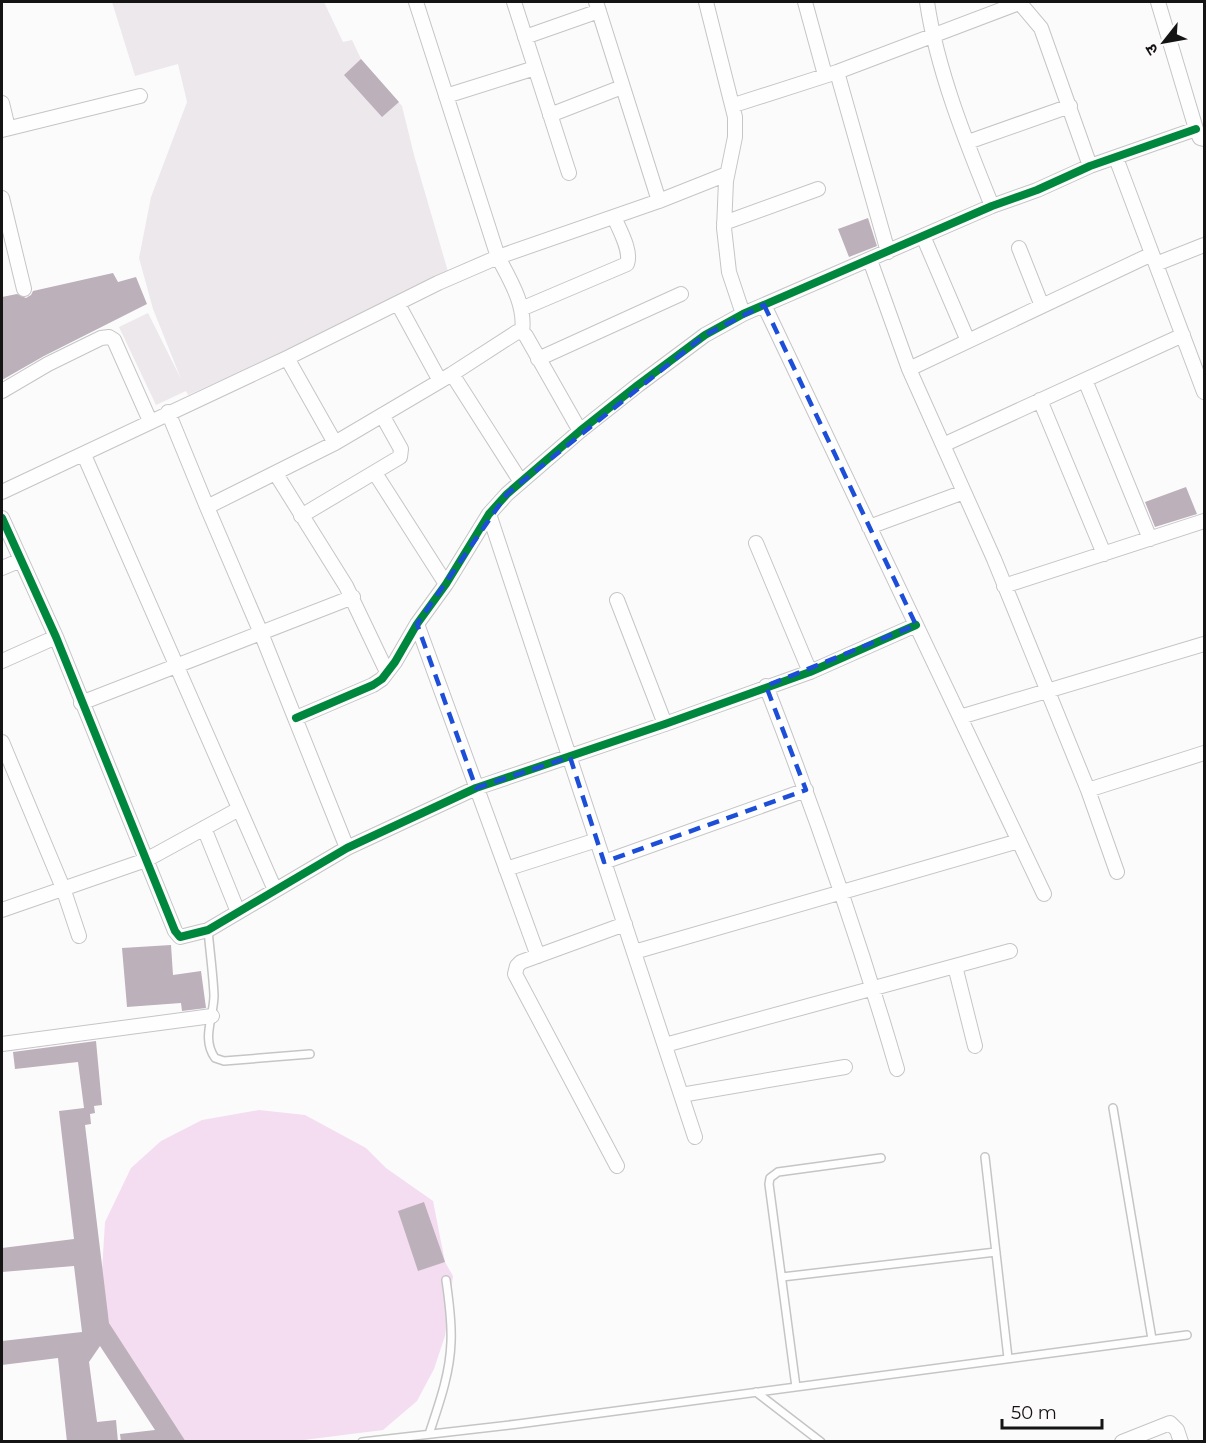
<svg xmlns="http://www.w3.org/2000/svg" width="1206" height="1443" font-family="Montserrat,'Noto Sans Devanagari',sans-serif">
	<rect width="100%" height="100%" fill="#fcfbfc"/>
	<path fill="#ede8ec" d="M112 2H324L343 42 352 40 361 59 402 106 414 155 449 275 407 298 188 395 186 391 156 405 119 327 148 313 181 379 153 309 139 258 151 197 187 102 178 64 135 76Z"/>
	<path fill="#f4ddf0" d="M259 1110 305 1115 366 1148 386 1168 433 1201 445 1262 453 1276 445 1336 434 1369 417 1401 383 1430 288 1442 184 1441 111 1332 101 1287 105 1222 131 1168 161 1141 202 1120Z"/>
	<path fill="#bcb0ba" d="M361 59 399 102 382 117 344 75Z
		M868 218 877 246 849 257 838 229Z
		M113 273 118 282 136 277 147 304 44 356 2 380V297L17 294 26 298 31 295 33 291Z
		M1186 487 1197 514 1155 527 1145 502Z
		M171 945 173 975 201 971 206 1008 182 1011 181 1003 127 1007 122 948Z
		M96 1041 102 1105 94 1106 95 1113 90 1114 91 1124 85 1125 109 1323 186 1442H121L120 1434 155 1430 100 1346 89 1362 97 1422 116 1420 118 1442H67L58 1358 2 1365V1341L82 1332 74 1266 2 1272V1248L74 1239 59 1111 84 1108 78 1062 15 1069 13 1052Z
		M424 1202 445 1262 418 1271 398 1211Z"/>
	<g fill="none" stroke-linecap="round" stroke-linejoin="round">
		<defs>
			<path id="lane" d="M208 930C210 952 213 974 214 995 214 1017 201 1038 215 1058L224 1061 310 1054
				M1113 1108 1152 1339
				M985 1157 1008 1358
				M782 1277 996 1252
				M796 1387 769 1184 770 1178 778 1172 881 1158
				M756 1392 821 1442
				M429 1434C439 1404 450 1374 451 1342 452 1321 449 1301 446 1280
				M362 1442 518 1424 1187 1335"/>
			<path id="street" d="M416 2 498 257C510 280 526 305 522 332L526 336 580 431
				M514 2 569 173
				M596 2 659 201
				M706 2 735 117V137L726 181 724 228 729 272 743 314
				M805 2 825 75
				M927 2C937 70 966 142 992 206
				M1019 2 1041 28 1090 166
				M1158 2 1196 129 1200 138 1204 139
				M525 37 599 11
				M837 72 888 252
				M446 96 535 68
				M2 103 8 128
				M734 105 837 72 1019 3
				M550 115 622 87
				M2 130 140 96
				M968 142 1070 106
				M1116 158 1204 392
				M2 198 24 289
				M724 223 818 189
				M923 236 968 341
				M1019 248 1042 306
				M870 260 909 369 994 559 1088 790 1117 872
				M1156 264 1204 245
				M398 304 440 381
				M764 305 1044 894
				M521 309 627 264C632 251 619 229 614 217
				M287 358 335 443
				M538 359 681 294
				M909 369 1152 254
				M452 374 521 482
				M1085 380 1150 539
				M2 391 48 364 101 338 109 337 114 340 150 421
				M1040 400 1104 554
				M168 412 207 507 261 633 347 848
				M943 445 1183 335
				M84 455 275 890
				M375 473 446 584
				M276 474 346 586 387 672
				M2 492 287 358 438 283 498 257 659 201 727 174
				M207 507 335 443 452 374 517 332H522
				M489 514 695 1137
				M301 516 400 457 401 449 382 415
				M2 518 56 637 175 931 180 937 208 930 347 848 476 788 665 724 810 672 916 625
				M869 527 964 492
				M756 543 810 672
				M2 568 21 560
				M1004 586 1204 521
				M617 600 665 724
				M417 624 538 956
				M2 661 56 637
				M766 686C815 812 859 939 897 1069
				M81 703 353 597
				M960 717 1204 644
				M296 718 373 685 382 679 395 662 417 624 446 584 489 514 507 494 580 431 638 385 705 335 743 314 992 206 1037 190 1090 166 1196 129
				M2 742 63 888 79 936
				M1088 790 1204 753
				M204 828 238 912
				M604 862 806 790
				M506 869 597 840
				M2 910 146 860 239 809
				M634 952 1019 841
				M955 966 975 1046
				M2 1044 212 1016
				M665 1045 1010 951
				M681 1095 845 1067
				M617 1166 515 974 517 966 521 962 625 924
				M1122 1442 1170 1423 1177 1430 1181 1442"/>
		</defs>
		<use href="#lane" stroke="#c6c5c6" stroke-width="10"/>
		<use href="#street" stroke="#c6c5c6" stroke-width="16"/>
		<use href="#lane" stroke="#fffeff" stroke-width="7"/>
		<use href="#street" stroke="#fffeff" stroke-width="14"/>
		<defs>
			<path id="cycleway" d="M2 518 56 637 175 931 180 937 208 930 347 848 476 788 665 724 810 672 916 625
				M296 718 373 685 382 679 395 662 417 624 446 584 489 514 507 494 580 431 638 385 705 335 743 314 992 206 1037 190 1090 166 1196 129"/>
		</defs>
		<use href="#cycleway" stroke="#fdfafc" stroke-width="11"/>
		<use href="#cycleway" stroke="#00873e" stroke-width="8"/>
	</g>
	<path fill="none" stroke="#1d4ed8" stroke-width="4.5" stroke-dasharray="12 8" stroke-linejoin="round" d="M764 305 916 625 766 686 806 790 604 862 570 757 476 788 417 624 507 494 705 335Z"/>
	<rect width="1206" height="1443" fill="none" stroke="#151415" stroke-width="6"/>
	<g transform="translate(1164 42) rotate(239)" stroke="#fdfafc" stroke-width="4.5" paint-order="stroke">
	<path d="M0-4.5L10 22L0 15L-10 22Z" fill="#151415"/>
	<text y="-9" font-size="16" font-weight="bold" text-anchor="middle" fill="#151415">उ</text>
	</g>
	<path d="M1002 1419v9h100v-9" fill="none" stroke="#151415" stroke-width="3"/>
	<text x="1011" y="1419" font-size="18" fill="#151415" stroke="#fdfafc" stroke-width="4.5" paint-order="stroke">50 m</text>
</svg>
